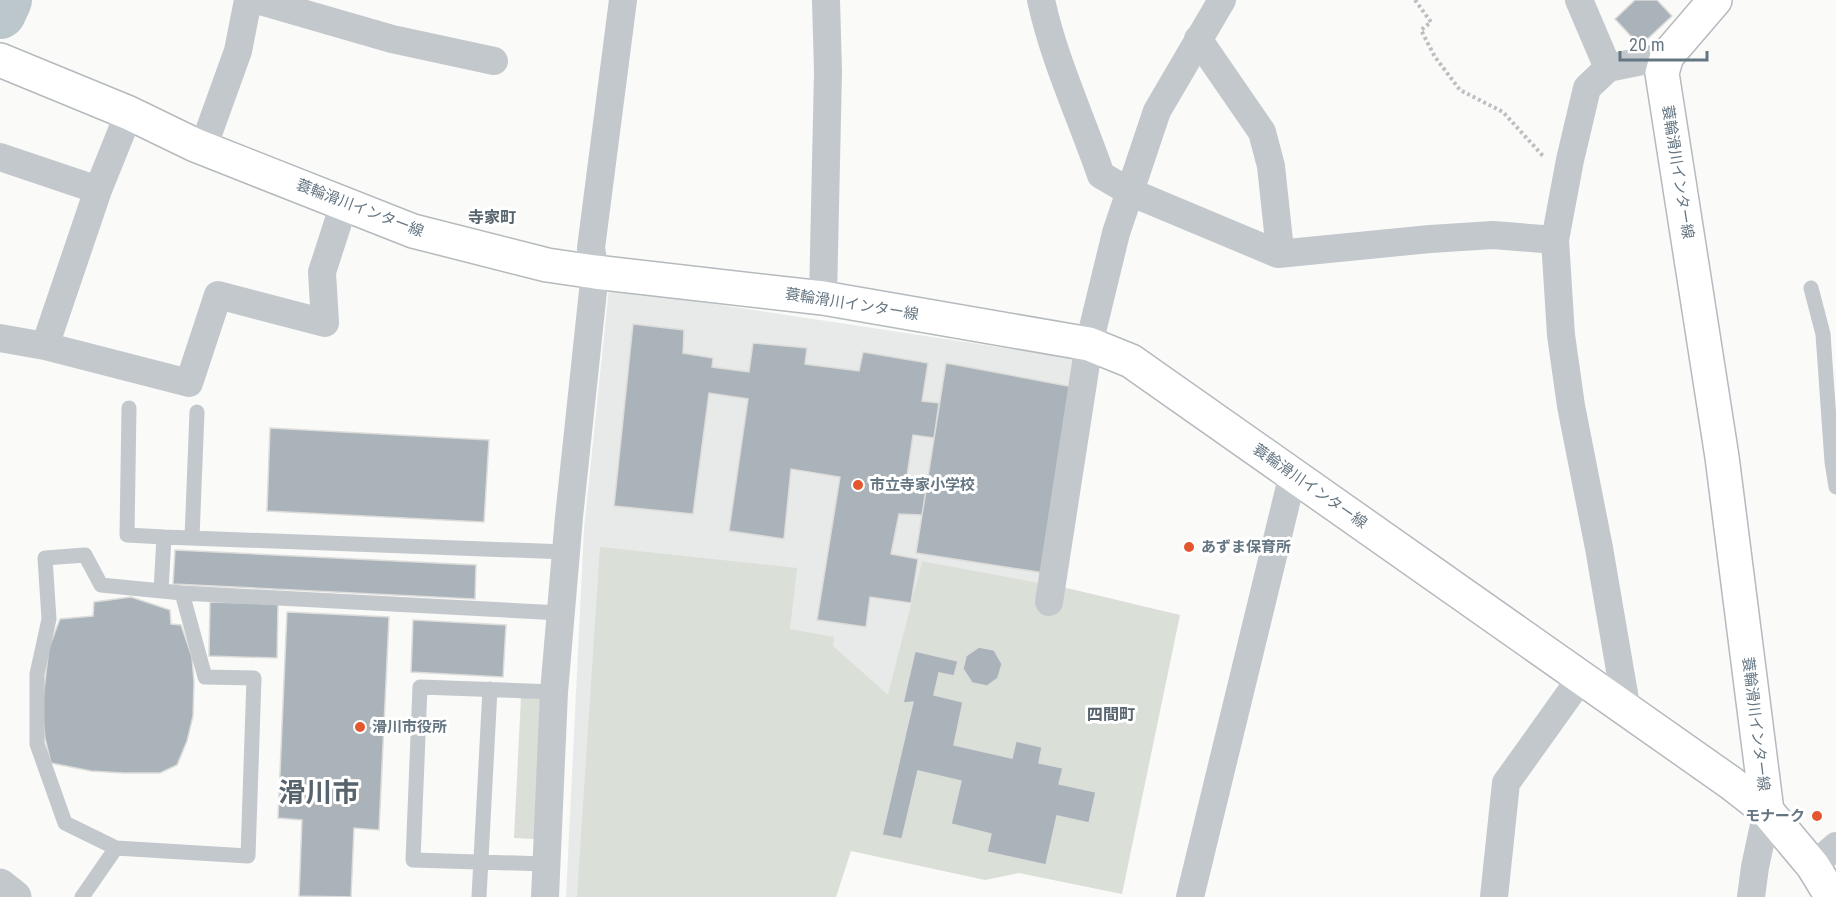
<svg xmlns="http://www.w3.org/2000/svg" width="1836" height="897" font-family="'Roboto Condensed','Noto Sans JP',sans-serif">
	<rect width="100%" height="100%" fill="#fafaf8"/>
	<path fill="#e8e9e9" d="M609 288 1077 359 1042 584 922 561 850 851 836 897H566L584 529Z"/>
	<path fill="#dadfd7" d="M600 547 797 568 790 629 834 637 833 646 888 695 922 561 1071 589 1180 615 1122 894 1019 873 985 880 851 851 836 897H577Z
		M521 697 542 698 534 839 514 838Z"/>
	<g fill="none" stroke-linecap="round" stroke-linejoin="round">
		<path stroke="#bbc7cb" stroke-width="52" d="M0 13 6 0"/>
	</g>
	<path fill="#aab3b9" stroke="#dcdcda" stroke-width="1.5" d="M1635 0H1657L1672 16 1640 46 1615 19Z
		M633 324 684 330 683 353 713 358 712 367 749 372 753 343 807 348 805 364 859 371 863 352 928 363 922 401 939 403 934 438 913 435 907 476 928 479 922 515 899 514 891 554 918 559 911 603 870 597 866 627 817 620 840 477 791 469 784 539 729 531 748 399 709 393 693 514 614 506Z
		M946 363 1073 387 1044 573 916 553Z
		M270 428 489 440 484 522 267 511Z
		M175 550 476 565 475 599 173 584Z
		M131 597 170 610 171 624 181 625 192 657 194 682 193 716 187 741 177 765 160 773H123L91 771 51 763 45 738 42 707 49 648 60 619 93 616 94 602Z
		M210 602 278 604 277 658 209 656Z
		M287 612 389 617 379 830 354 828 351 897 299 896 302 820 278 818Z
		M413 620 506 625 503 677 411 672Z
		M979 647 994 650 1002 664 998 678 987 686 972 683 963 669 966 656Z
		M915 651 958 661 954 676 939 673 934 695 963 702 954 745 1012 758 1016 741 1042 747 1039 763 1063 768 1059 784 1096 792 1089 823 1057 816 1046 865 987 852 991 834 951 824 961 781 918 771 902 839 882 835 913 702 903 703Z"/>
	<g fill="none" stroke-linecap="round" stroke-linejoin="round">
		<defs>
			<path id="secondary" d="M1767 811 1813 866 1832 897"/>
			<path id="primary" d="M1715 0 1667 56 1662 73 1722 457 1767 811
				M0 60 129 113 195 145 413 231 547 265 595 272 823 298 1089 344 1131 361 1731 783 1767 811"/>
		</defs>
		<use href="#secondary" stroke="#b3babf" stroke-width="36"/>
		<use href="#primary" stroke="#b5babe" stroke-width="36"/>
		<path stroke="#bbbfc2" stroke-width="4" stroke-dasharray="3 3" stroke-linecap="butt" d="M1415 0 1431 22 1421 30 1435 57 1460 90 1503 112 1543 156"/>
		<path stroke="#c3c8cc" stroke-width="15" d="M1811 288 1823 334 1832 462 1836 487
			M129 408 127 535 164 537
			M192 538 197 412
			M161 591 164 537 566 552
			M182 593 561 613
			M546 864 413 860 420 687 554 692
			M82 897 116 848 248 856 254 678 205 677 182 593 101 585 85 555 45 558 49 619 37 674V744L65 823 116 848
			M479 897 490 689"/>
		<path stroke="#c3c8cc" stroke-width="28" d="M257 0 392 39 494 61
			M1041 0C1054 60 1081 117 1101 175L1130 192 1278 254
			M1579 0 1608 68 1667 56
			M1198 39 1262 132 1271 166 1279 241 1278 254 1430 239 1493 235 1555 240
			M1608 68 1587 88 1570 160 1555 240 1561 335 1571 406 1599 548 1627 711
			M203 148 238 51 248 0
			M0 157 98 190 129 113
			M823 298 828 72 826 0
			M0 338 45 346 98 190
			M45 346 189 383 218 295 325 323 322 272 344 204
			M1049 602 1089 344 1116 233 1157 111 1222 0
			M1813 866 1836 846
			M545 897 554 692 569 517 595 272 591 248 623 0
			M1190 897 1293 474
			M1494 897 1506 783 1581 678
			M1751 897 1755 867 1767 811"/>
		<path stroke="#c3c8cc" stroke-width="33" d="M0 885 15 897"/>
		<use href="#secondary" stroke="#fff" stroke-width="33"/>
		<use href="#primary" stroke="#fff" stroke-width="33"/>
	</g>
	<g fill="#e4572e" stroke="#fff" stroke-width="2">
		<circle cx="858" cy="485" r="6"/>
		<circle cx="1189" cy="547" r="6"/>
		<circle cx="360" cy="727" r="6"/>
		<circle cx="1817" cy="816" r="6"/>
	</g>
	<g text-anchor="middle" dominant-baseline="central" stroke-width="6" stroke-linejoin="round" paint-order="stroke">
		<g font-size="15" fill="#657683" stroke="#fff">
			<text transform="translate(1678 172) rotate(81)">蓑輪滑川インター線</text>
			<text transform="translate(360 208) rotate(21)">蓑輪滑川インター線</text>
			<text transform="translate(852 304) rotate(9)">蓑輪滑川インター線</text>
			<text transform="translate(1310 486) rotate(35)">蓑輪滑川インター線</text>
			<text transform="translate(1756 724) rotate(83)">蓑輪滑川インター線</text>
		</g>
		<g font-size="15" font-weight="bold" fill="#657683" stroke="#fff" text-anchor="start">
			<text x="870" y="485">市立寺家小学校</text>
			<text x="1201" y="547">あずま保育所</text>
			<text x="372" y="727">滑川市役所</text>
			<text x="1805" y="816" text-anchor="end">モナーク</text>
		</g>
		<g font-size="16" font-weight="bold" fill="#57646e" stroke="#fff">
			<text x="492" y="217">寺家町</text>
			<text x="1111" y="714">四間町</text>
		</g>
		<g font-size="27" font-weight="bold" fill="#57646e" stroke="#fff">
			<text x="319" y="793">滑川市</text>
		</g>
	</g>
	<path d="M1620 51v9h87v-9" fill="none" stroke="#657683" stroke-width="3"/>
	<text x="1629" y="51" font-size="18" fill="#657683" stroke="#ffffff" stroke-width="4.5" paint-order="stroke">20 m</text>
</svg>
